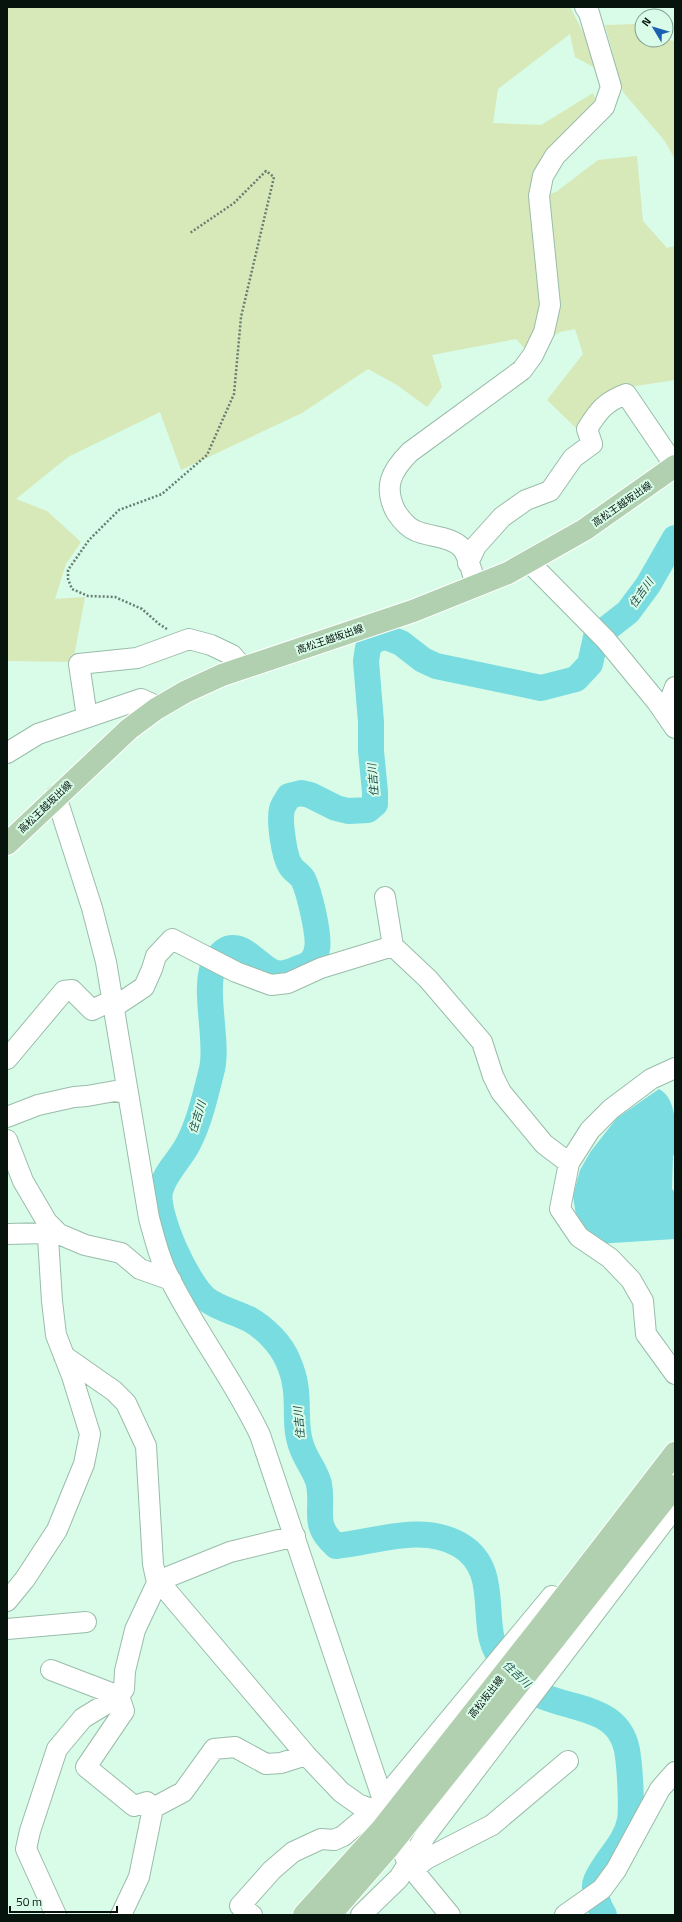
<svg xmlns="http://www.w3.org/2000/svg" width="682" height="1922" font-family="'Titillium Web','Noto Sans JP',sans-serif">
	<rect width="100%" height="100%" fill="#d8fce8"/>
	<path fill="#d7e8b9" d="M7 7H570L604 73 575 57 570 34 498 89 493 123 541 125 593 93 598 105 534 199 556 192 598 160 637 156 643 221 667 248 675 246V380L629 387 599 403 577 429 547 400 583 354 575 329 560 332 528 352 516 339 432 355 442 387 427 407 397 385 368 369 302 413 181 470 160 412 68 457 16 499 47 511 81 542 66 564 55 599 85 597 73 662 7 661Z
		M636 24 642 27V40H666V38L673 41 675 40V159L664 140 623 92 605 25Z"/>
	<path fill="#79dce0" d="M659 1089C679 1099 675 1135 675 1154L673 1156 672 1189 675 1192V1239L597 1244 578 1228 573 1196 580 1170 591 1151 617 1118Z"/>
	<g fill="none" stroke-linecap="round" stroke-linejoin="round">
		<path stroke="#79dce0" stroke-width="26" d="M604 1915C599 1907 592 1890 596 1881 605 1859 626 1844 630 1820 632 1808 630 1771 628 1757 623 1707 577 1711 542 1696 533 1692 512 1669 504 1661 474 1633 506 1572 460 1545 422 1523 376 1542 336 1546 311 1524 324 1512 319 1484 316 1471 305 1459 301 1445 294 1426 299 1403 295 1384 294 1376 291 1368 288 1361 281 1344 265 1328 249 1319 235 1312 219 1309 206 1299 188 1285 155 1214 160 1191 165 1172 181 1159 189 1142 200 1120 206 1093 212 1069 219 1040 201 985 216 960 237 928 258 970 276 973 285 975 292 971 299 968 310 965 315 960 317 949 320 936 309 891 303 879 300 874 293 871 290 865 284 856 279 820 282 809 283 805 287 800 289 796L301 793 310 795 336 808 348 811 368 810 375 804V792L371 751V722L366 661 368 648 374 640 386 637 401 643 423 660 436 666 541 688 576 679 590 664 596 637 628 612 648 585 675 538"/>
		<defs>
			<path id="minor" d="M528 561 606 640 657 702 675 728
				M468 563 476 546 502 517 526 500 550 491 573 458 592 444 587 429C599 410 605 402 626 394L675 466
				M476 585C473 576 468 555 462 548 451 536 430 537 416 531 408 528 400 518 396 512 383 487 391 471 410 452L522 370 533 355 544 332 550 305 539 196 543 176 555 156 604 107 611 87 589 13 585 7
				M665 714 675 687
				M87 717 79 664 137 658 189 639 211 645 232 655 243 668
				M7 753 38 734 141 699 159 707
				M56 796 92 908 106 962 149 1218C154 1236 158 1254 166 1271 193 1328 233 1378 260 1435L383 1800 408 1864 450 1915
				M393 946 428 979 482 1042 493 1076 501 1092 544 1144 569 1163 560 1209 579 1237 610 1258 631 1280 643 1301 646 1334 675 1374
				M114 1007 144 987 152 969 156 956 172 939 236 972 271 985 288 983 321 968 393 946 385 897
				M7 1059 64 991 72 990 92 1010 113 1000
				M7 1117 38 1105 74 1097 87 1096 115 1091 128 1093
				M7 1140 23 1181 47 1222 59 1234 85 1245 121 1253 140 1269 171 1280
				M569 1163 590 1130 611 1109 651 1079 675 1068
				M7 1234 47 1233
				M64 1356 114 1391 126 1403 146 1446 153 1564 156 1578 306 1755 341 1792 358 1804 374 1810
				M7 1601 25 1579 57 1530 84 1464 90 1434 72 1376 56 1335 52 1301 47 1222
				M7 1629 86 1622
				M51 1670 119 1696 124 1711 86 1767 134 1806 147 1802 153 1808
				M412 1871 426 1859 492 1825 568 1761
				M56 1915 26 1849 30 1831 57 1749 83 1718 119 1696 124 1689 125 1671 135 1630 158 1581 230 1552 295 1536
				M121 1915 139 1877 153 1808 183 1792 214 1749 235 1747 266 1764 281 1763 306 1755
				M252 1915 240 1906 272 1870 293 1852 321 1839 334 1840 343 1836 374 1810 552 1596
				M361 1915 399 1878 426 1835 675 1507
				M565 1915 602 1889 616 1870 660 1789 675 1772"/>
			<path id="major" d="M7 844 129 729 156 709 185 692 222 675 413 611 508 573 584 530 675 466
				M540 1628 675 1453
				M553 1641 675 1486
				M304 1915 381 1830
				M330 1915 389 1847"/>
		</defs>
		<use href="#minor" stroke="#9abcaa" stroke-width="22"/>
		<use href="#major" stroke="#fff" stroke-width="24"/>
		<path stroke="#677e72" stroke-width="2.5" stroke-dasharray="2 2" stroke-linecap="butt" d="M167 629 159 624 142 609 115 597 88 596 72 589 68 579V570L89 540 119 510 162 494 207 455 234 394 241 317 274 177 266 171 234 203 190 233"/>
		<use href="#minor" stroke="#fff" stroke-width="20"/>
		<use href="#major" stroke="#b1d0af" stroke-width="22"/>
		<defs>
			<path id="major-bridge" d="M381 1830 540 1628
				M389 1847 553 1641"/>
		</defs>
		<use href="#major-bridge" stroke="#fff" stroke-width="24" stroke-linecap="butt"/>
		<use href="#major-bridge" stroke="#b1d0af" stroke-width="22"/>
	</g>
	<g text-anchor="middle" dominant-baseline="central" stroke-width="4" stroke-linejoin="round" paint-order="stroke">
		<g font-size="10" fill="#07130d" stroke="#d8fce8">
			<text transform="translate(622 504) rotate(-35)">高松王越坂出線</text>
			<text transform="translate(330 639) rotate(-19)">高松王越坂出線</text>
			<text transform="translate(45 807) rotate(-44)">高松王越坂出線</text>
			<text transform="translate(486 1697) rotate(-52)">高松坂出線</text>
		</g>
		<g font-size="11" font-style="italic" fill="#1e4b4d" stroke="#d8fce8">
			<text transform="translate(641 593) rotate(-55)">住吉川</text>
			<text transform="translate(373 780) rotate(-94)">住吉川</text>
			<text transform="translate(197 1117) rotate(-73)">住吉川</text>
			<text transform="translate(299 1423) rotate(-95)">住吉川</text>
			<text transform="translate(517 1674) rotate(43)">住吉川</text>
		</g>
	</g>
	<rect width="682" height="1922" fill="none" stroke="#07130d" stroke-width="16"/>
	<g transform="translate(654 28) rotate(308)"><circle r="19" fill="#d8fce8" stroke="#849f90"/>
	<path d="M0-3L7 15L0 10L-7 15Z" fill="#1a61b1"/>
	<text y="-6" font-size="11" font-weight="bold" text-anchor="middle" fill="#07130d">N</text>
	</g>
	<path d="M10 1906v6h107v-6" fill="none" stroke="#07130d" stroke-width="2"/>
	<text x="16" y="1906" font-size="12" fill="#07130d" stroke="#d8fce8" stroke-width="3" paint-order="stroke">50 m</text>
</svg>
